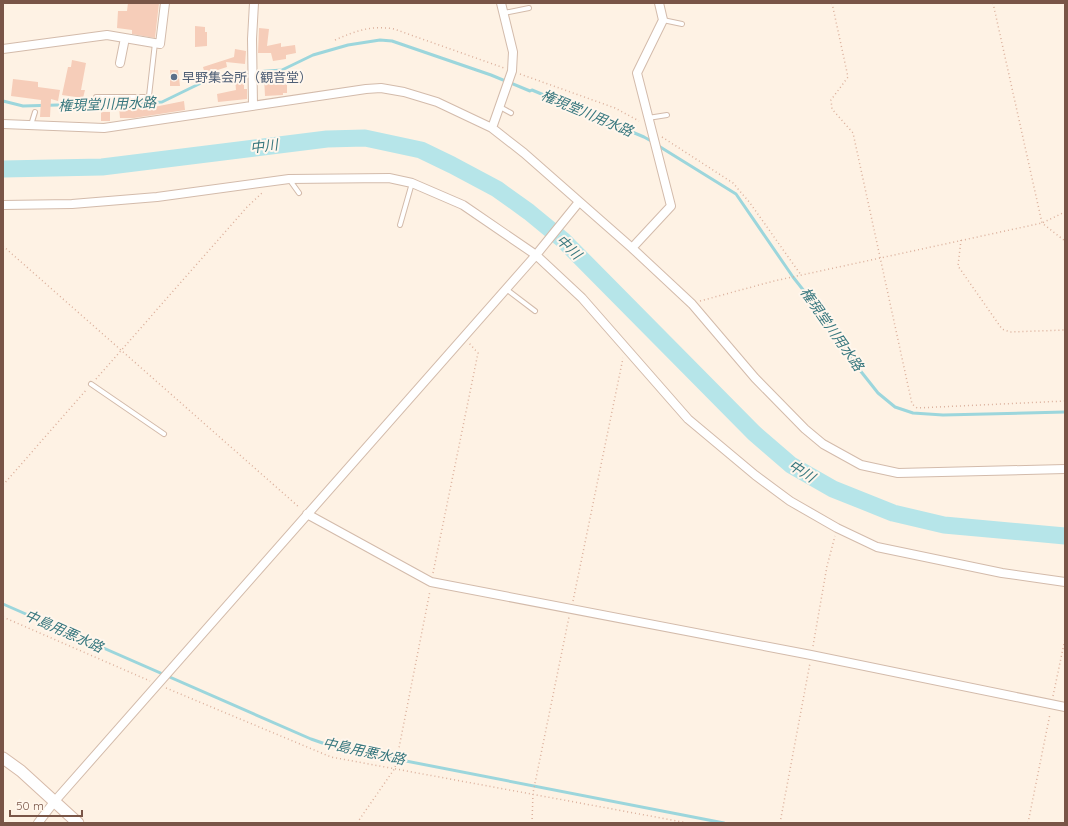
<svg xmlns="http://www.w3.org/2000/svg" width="1068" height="826" font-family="Quicksand,'Noto Sans JP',sans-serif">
	<rect width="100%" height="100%" fill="#fef2e4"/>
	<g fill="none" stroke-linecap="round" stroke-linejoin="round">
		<path stroke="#9cd6dc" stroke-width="3" d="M3 101 23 106 162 102 201 83 242 73 282 70 313 55 348 45 380 40 392 41 491 75 530 91 532 90 644 137 653 142
			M657 145 736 194 793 277 823 315 826 323 855 364 878 393 895 407 913 413 943 415 1065 412
			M3 604 311 739 334 747 724 823"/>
		<path stroke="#b6e5e9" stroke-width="17" d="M3 169 102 167 327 139 365 138 421 150 452 165 497 189 529 212 563 240 754 433 791 465 833 489 893 513 944 525 1065 536"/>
	</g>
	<path fill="#f6cdb9" d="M128 3H159L155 38 132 34V30L117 28 118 11H127Z
		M195 26 205 27V32H207V46L195 47Z
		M259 28 269 29 267 46 281 43V47L295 45 296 53 286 55V59L273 61 271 53H258Z
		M235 49 246 51 245 64 226 62 227 67 205 74 203 67 234 57Z
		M72 60 86 63 81 90H85L83 98 62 95 68 67H71Z
		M170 70H178L180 86H170Z
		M287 76V93H283V95L265 96 264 77Z
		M235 78H244V89H247V99L218 102 217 94 236 90Z
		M13 79 38 82V87L60 90 58 101 51 99 50 117H40L41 100 11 96Z
		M184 101 185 110 134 118H120L119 107 137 106V108L149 106V108Z
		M101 112H110V121H101Z"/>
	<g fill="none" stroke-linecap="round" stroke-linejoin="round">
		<defs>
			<path id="service" d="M504 13 529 8
				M663 20 682 24
				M96 97H146L149 96 155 43
				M500 107 511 113
				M648 118 667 115
				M31 125 35 112
				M289 179 299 193
				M400 225 412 183
				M506 289 535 311
				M91 384 164 434"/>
			<path id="minor" d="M3 49 107 35 160 44 165 3
				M120 63 125 38
				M253 105 252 39 254 3
				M3 124 104 128 366 89 381 88 404 92 437 102 492 128 524 153 632 248 692 304 755 378 805 429 823 444 861 465 898 473 1065 469
				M492 128 512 71 513 52 501 3
				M3 205 72 204 157 197 289 179 389 178 412 183 463 205 536 255 582 298 688 419 755 475 790 501 837 528 877 547 1002 573 1065 582
				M632 248 671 206 637 73 663 20 659 3
				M307 514 431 582 811 655 1065 707
				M38 823 54 802 536 255 579 202"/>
			<path id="secondary" d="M3 758 21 771 78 823"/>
		</defs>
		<use href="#service" stroke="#d3bbab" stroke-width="6"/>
		<use href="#minor" stroke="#d3bbab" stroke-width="10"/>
		<use href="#secondary" stroke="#d6baa9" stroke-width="13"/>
		<path stroke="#dbb09c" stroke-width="1.5" stroke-dasharray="1 3" stroke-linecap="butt" d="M832 3 848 77 831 100 832 109 853 133 912 404 917 408 1065 401
			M993 3 1042 223 1065 241
			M335 40C355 31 372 25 394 29L504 68
			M520 74 615 108 639 121
			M662 137 733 183 750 203 801 275
			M961 240 958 266 1002 329 1010 332 1065 330
			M3 246 300 508
			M700 301 774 281 1042 223 1065 212
			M96 379 247 207 263 192
			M3 485 87 389
			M433 573 478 353 469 343
			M573 601 623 358
			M3 617 150 681
			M813 646 827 566 835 536
			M166 688 331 757 688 823
			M1053 696 1065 639
			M357 823 395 768 430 591
			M532 823 533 793 569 617
			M780 823 810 663
			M1028 823 1050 714"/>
		<use href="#service" stroke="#fff" stroke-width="4"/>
		<use href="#minor" stroke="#fff" stroke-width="8"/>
		<use href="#secondary" stroke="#fff" stroke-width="11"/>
	</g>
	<circle fill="#5c6f8a" stroke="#fff6ec" stroke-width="1.5" cx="174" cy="77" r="4"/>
	<g text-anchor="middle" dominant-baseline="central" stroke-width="4" stroke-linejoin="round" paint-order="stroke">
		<g font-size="13" fill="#4e5e75" stroke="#fff6ec" text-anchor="start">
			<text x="182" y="77">早野集会所（観音堂）</text>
		</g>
		<g font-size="14" font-style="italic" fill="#39787f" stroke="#fff6ec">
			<text transform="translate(107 104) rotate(-2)">権現堂川用水路</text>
			<text transform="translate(587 113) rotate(23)">権現堂川用水路</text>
			<text transform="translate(264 146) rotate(-7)">中川</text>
			<text transform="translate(569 247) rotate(43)">中川</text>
			<text transform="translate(832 329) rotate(55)">権現堂川用水路</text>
			<text transform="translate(802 471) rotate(32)">中川</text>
			<text transform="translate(64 631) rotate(24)">中島用悪水路</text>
			<text transform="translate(364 751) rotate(12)">中島用悪水路</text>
		</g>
	</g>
	<rect width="1068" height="826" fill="none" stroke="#795547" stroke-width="8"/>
	<path d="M10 810v6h72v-6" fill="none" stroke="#795547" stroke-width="2"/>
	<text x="16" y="810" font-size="12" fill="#795547" stroke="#fff6ec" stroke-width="3" paint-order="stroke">50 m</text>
</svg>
